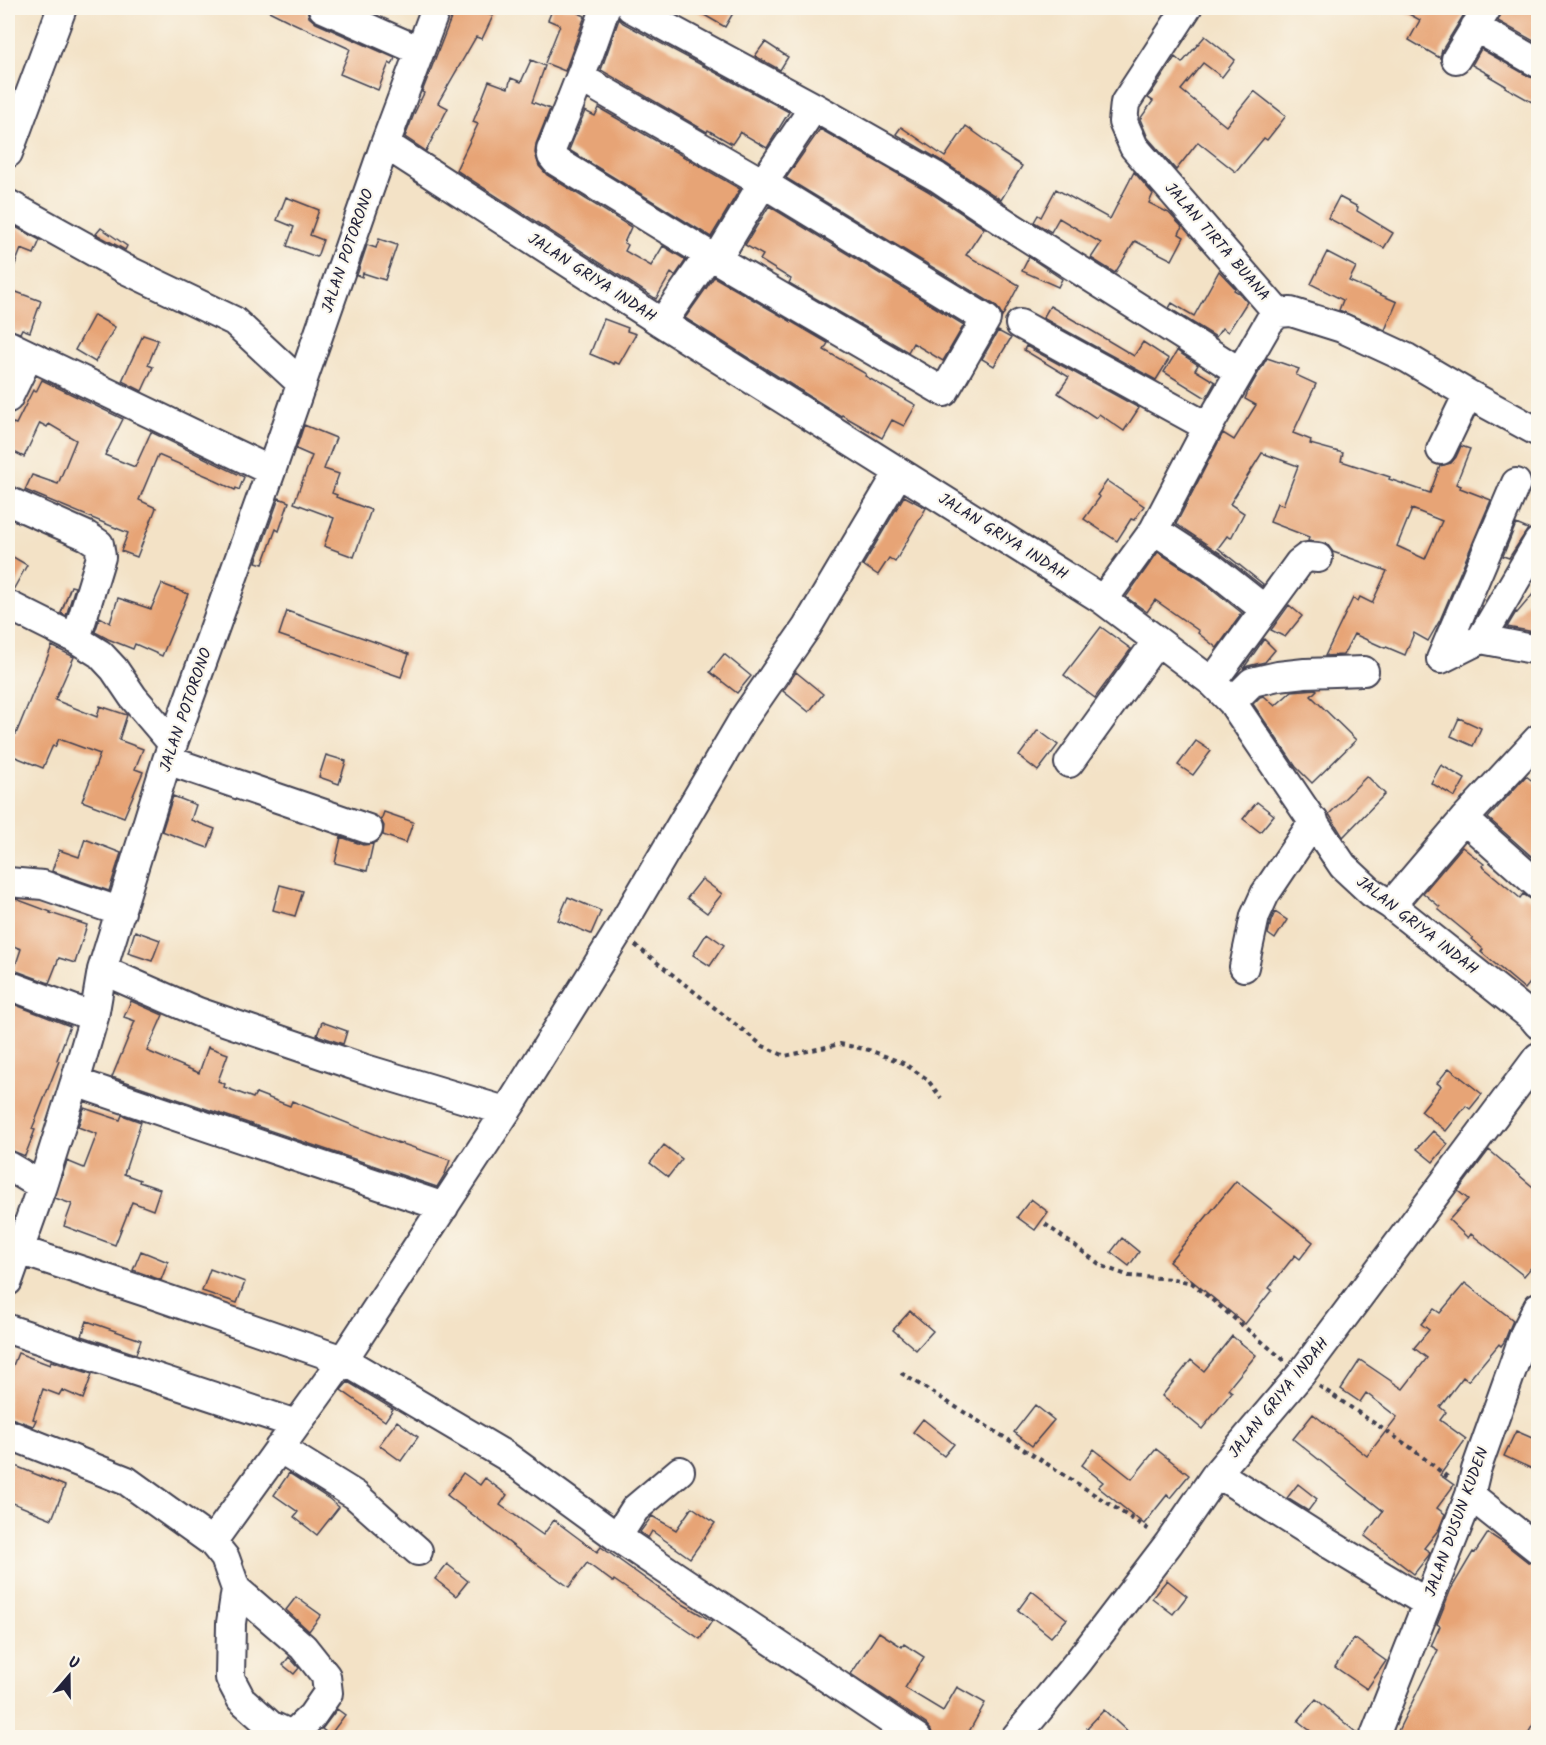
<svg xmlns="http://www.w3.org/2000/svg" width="1546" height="1745" font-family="Kalam,sans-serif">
	<rect width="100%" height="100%" fill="#fbf7ec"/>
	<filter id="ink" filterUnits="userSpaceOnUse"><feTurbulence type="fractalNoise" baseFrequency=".0167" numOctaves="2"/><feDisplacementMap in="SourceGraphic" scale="12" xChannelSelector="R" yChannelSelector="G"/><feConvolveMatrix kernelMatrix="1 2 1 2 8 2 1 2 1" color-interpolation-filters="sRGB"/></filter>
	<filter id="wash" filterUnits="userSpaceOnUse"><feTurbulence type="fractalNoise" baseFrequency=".008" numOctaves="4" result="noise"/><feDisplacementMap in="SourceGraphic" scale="24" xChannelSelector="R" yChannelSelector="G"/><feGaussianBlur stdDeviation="1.35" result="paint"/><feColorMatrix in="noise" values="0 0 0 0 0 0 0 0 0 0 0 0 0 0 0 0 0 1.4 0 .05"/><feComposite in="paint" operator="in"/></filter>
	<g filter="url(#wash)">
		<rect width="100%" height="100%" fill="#f3e2c6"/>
		<g id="blocks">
			<path fill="#e7a476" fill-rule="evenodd" d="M263 8H307L309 17 316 23 395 58 392 65 389 63 378 90 340 74 350 49 291 22Z
				M455 8H472L493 16 482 39 476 37 438 103 448 108 426 151 405 137 414 114 424 93 422 92Z
				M553 8H581L578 13 585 16 565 71 545 63 560 25 548 20Z
				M692 8H736L725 27Z
				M1398 8H1468L1442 50 1440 58 1409 40 1420 20Z
				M1503 8H1539V44L1498 21Z
				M619 19 623 23 789 112 767 148 740 132 732 144 708 130 707 132 601 70Z
				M1205 36 1235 60 1222 77 1203 63 1181 90 1226 126 1254 91 1286 116 1267 140 1264 138 1236 172 1198 142 1176 170 1148 138 1140 119 1153 101 1148 98 1175 57 1182 63Z
				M765 42 788 57 780 70 755 56Z
				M1481 49 1530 77 1539 79V106L1505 87 1506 86 1489 76 1490 75 1472 65Z
				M531 60 545 66 532 102 550 109 536 144 535 153 539 166 547 175 631 227 624 243 628 245 625 251 651 266 663 246 686 260 675 276 671 273 656 299 456 170 478 124 473 122 489 81 508 88 511 78 521 82Z
				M599 108 740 189 711 237 569 150 585 111 595 116Z
				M966 126 1001 151 1000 152 1022 166 1001 200 945 163 896 134 901 127 945 157Z
				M820 129 928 191 984 228 966 255 1019 285 1002 317 1000 311 995 305 786 178Z
				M1134 172 1153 194 1149 203 1169 213 1182 227 1179 234 1184 237 1172 260 1135 241 1115 273 1091 258 1101 243 1059 218 1051 232 1034 222 1038 215 1041 217 1056 189 1110 219Z
				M286 197 319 210 310 235 323 240 317 257 287 246 294 227 277 220Z
				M1339 197 1358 207 1357 211 1393 233 1384 248 1328 218Z
				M769 206 964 325 943 361 913 343 908 352 789 283 791 279 760 260 763 255 745 245Z
				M8 223 40 240 34 254 21 249 9 280H8Z
				M101 228 127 246 125 250 96 234Z
				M379 239 397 245 385 280 363 273 362 277 357 275 367 245 376 248Z
				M1327 252 1356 267 1349 281 1397 302 1385 330 1339 310 1343 300 1311 284Z
				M1029 257 1062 279 1058 287 1022 271Z
				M1219 271 1235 288 1234 290 1239 293 1247 302 1228 332 1222 328 1216 337 1169 308 1172 303 1194 316Z
				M714 277 828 343 824 350 866 374 865 376 916 405 904 426 892 420 882 438 842 415 841 416 685 318Z
				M8 289 41 301 30 332 22 329 20 333 8 329Z
				M1050 306 1134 356 1143 342 1169 359 1156 380 1043 318Z
				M94 315 115 327 95 362 75 350Z
				M604 319 628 328 627 331 636 334 619 364 614 362V364L590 354Z
				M998 331 1011 338 994 366 982 359Z
				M143 335 158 340 148 365 153 367 142 391 122 381Z
				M1026 346 1139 408 1124 431 1099 414 1096 418 1058 393 1069 377 1024 350Z
				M1177 351 1198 365 1195 370 1215 382 1206 398 1164 372Z
				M1267 358 1299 369 1296 375 1316 384 1293 433 1311 440 1310 444 1343 453 1341 461 1390 477 1389 479 1430 493 1440 466 1451 463 1456 457 1461 446 1470 449 1456 484 1461 486 1460 488 1491 500 1440 620 1428 641 1414 633 1405 655 1386 647 1385 648 1354 634 1343 655 1325 656 1353 598 1358 601 1360 597 1372 603 1387 571 1333 552 1327 544 1319 542 1308 541 1309 537 1270 522 1277 503 1283 505 1298 466 1262 453 1230 504 1244 513 1231 538 1227 536 1218 548 1263 584 1262 586 1220 553 1176 524 1223 433 1234 440 1256 405 1245 399 1249 389ZM1412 509 1442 521 1425 559 1397 546Z
				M42 380 123 419 105 455 135 467 151 432 244 477 239 490 236 488 235 490 214 480V479L158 455 139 500 156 508 137 557 121 551 128 533 25 490 32 475 58 484 76 440 49 424 47 427 40 423 24 457 8 449V434L13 423 16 424 33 390 36 392Z
				M304 425 336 438 324 469 339 474 332 493 337 495 336 497 371 510 354 557 324 546 334 518 294 503 312 456 296 449Z
				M1107 481 1144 506 1134 520 1131 519 1117 541 1084 519 1100 497 1097 495Z
				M904 496 926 508 895 562 889 558 878 575 863 565Z
				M279 498 289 502 279 531 276 529 263 564 256 562Z
				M1516 524 1528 529 1509 558 1503 556Z
				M1158 552 1201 580 1242 613 1240 615 1239 614 1240 616 1217 648 1198 633 1199 631 1155 600 1147 612 1126 597Z
				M8 554 27 565 13 590 8 589Z
				M162 584 188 594 162 656 135 644 133 649 108 639 95 632 100 617 110 623 118 598 151 609Z
				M71 586 75 587 66 616 61 613Z
				M1539 587V633L1507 627 1516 612 1517 613Z
				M1289 605 1302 616 1285 637 1271 630Z
				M287 611 409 654 401 677 279 635Z
				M1101 627 1131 649 1095 698 1064 675Z
				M1264 639 1275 650 1265 662 1248 666 1243 669Z
				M52 646 74 657 55 700 97 717 100 706 127 715 119 740 143 749 135 769 143 772 124 817 82 801 100 754 59 739 55 747 53 745 43 768 8 754V731L16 734Z
				M724 654 751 676 737 693 710 672Z
				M796 672 823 694 809 712 783 691Z
				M1316 689 1317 690 1311 696 1356 740 1312 783 1296 767 1253 704 1260 697 1264 696 1275 706 1292 691Z
				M1459 718 1481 728 1473 746 1451 736Z
				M1038 730 1058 745 1038 771 1019 756Z
				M1196 741 1211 751 1193 775 1178 765Z
				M326 755 346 761 339 784 319 777Z
				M1441 765 1465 779 1455 797 1431 783Z
				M1367 776 1385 794 1343 837 1329 814Z
				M1526 776 1539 786V863L1488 818Z
				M173 796 196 805 191 820 215 829 208 848 162 831Z
				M1257 802 1274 815 1260 832 1243 819Z
				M384 812 413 822 406 843 383 835 384 826 381 820Z
				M341 837 363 845 373 844 367 871 335 863Z
				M85 839 121 853 109 891 52 871 59 850 79 857Z
				M1462 847 1484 864 1482 866 1520 898 1523 894 1534 901H1539V972L1525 989 1481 952 1483 949 1472 939 1473 938 1438 909 1440 907 1423 893Z
				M702 879 722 894 707 913 687 898Z
				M280 885 303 891 295 916 273 910Z
				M568 897 601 911 591 934 558 920Z
				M8 899H16L51 912 50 913 87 925 75 963 59 958 49 983 14 970 21 949 8 944Z
				M1275 912 1287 920 1275 939 1268 934 1271 921Z
				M135 931 160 940 152 961 128 953Z
				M707 933 724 945 710 966 693 955Z
				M131 1001 163 1015 147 1051 199 1073 208 1047 228 1054 218 1081 225 1084 224 1087 253 1098 256 1093 290 1106 292 1101 397 1143V1142L450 1160 445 1174 437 1187 112 1077 135 1021 124 1017Z
				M8 1002 70 1026 57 1060 59 1061 32 1129 35 1130 25 1156 8 1149Z
				M322 1022 347 1031 343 1044 317 1035Z
				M1449 1068 1482 1094 1470 1109 1466 1106 1446 1131 1421 1111 1441 1086 1437 1083Z
				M84 1108 120 1120 122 1115 141 1122 124 1174 140 1180 139 1182 160 1189 153 1210 132 1202 115 1245 64 1226 72 1204 55 1198 67 1161 84 1168 97 1134 78 1127Z
				M1433 1131 1448 1144 1433 1162 1417 1149Z
				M664 1145 682 1159 668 1177 650 1163Z
				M1489 1150 1539 1192V1258L1524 1276 1471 1234 1468 1238 1449 1220 1468 1199 1458 1191Z
				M1236 1181 1313 1242 1300 1259 1295 1255 1269 1288 1272 1290 1245 1324 1169 1262Z
				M1031 1199 1048 1212 1035 1230 1017 1217Z
				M1122 1238 1139 1252 1129 1266 1111 1252Z
				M141 1251 168 1262 161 1280 133 1270Z
				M210 1269 245 1282 237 1303 202 1291Z
				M1465 1283 1513 1320 1504 1342 1501 1346 1499 1344 1468 1381 1463 1377 1440 1407 1446 1412 1440 1420 1466 1439 1440 1475 1454 1485 1437 1508 1445 1514 1439 1529 1424 1548 1430 1552 1429 1555 1414 1574 1365 1536 1383 1511 1293 1439 1313 1414 1367 1456 1397 1417 1366 1393 1360 1402 1341 1389 1360 1360 1403 1389 1427 1358 1414 1348 1429 1330 1421 1324 1434 1309 1440 1313Z
				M910 1311 933 1331 916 1350 893 1330Z
				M87 1321 141 1340 136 1354 82 1336Z
				M1232 1336 1256 1355 1228 1389 1232 1392 1202 1429 1162 1396 1191 1360 1204 1371Z
				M18 1353 50 1365 51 1361 92 1374 83 1399 62 1390 59 1395 43 1389 33 1419 36 1420 33 1426 14 1419 8 1418V1378Z
				M348 1382 393 1409 385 1421 341 1390Z
				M1035 1405 1054 1420 1032 1446 1014 1432Z
				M923 1419 954 1444 944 1456 913 1432Z
				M397 1421 418 1437 401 1461 379 1445Z
				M1516 1431 1539 1441V1472L1504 1456Z
				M1094 1449 1132 1479 1156 1449 1189 1475 1170 1498 1167 1495 1144 1524 1098 1487 1103 1482 1082 1465Z
				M8 1463 65 1486 52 1519 8 1501Z
				M289 1473 328 1498 339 1507 317 1535 294 1517 298 1512 274 1495Z
				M463 1473 480 1485 485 1478 507 1495 500 1505 543 1535 554 1520 597 1552 601 1547 674 1599 712 1621 700 1639 614 1580 613 1582 587 1563 569 1587 529 1558 447 1495Z
				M1298 1484 1317 1499 1308 1511 1287 1498Z
				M692 1507 715 1523 690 1558 652 1531 648 1538 640 1532 652 1516 676 1530Z
				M1488 1533 1505 1544 1528 1562 1539 1565V1714L1526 1737H1395L1438 1650 1431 1646 1440 1626 1437 1624 1451 1589 1473 1552 1475 1553Z
				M447 1564 468 1581 456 1596 435 1579Z
				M1167 1580 1187 1596 1173 1614 1152 1598Z
				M1032 1591 1067 1619 1051 1637 1018 1610Z
				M296 1597 321 1615 309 1631 286 1610Z
				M879 1632 902 1647 904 1644 924 1657 905 1688 943 1711 957 1687 985 1703 966 1737H933L931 1730 926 1724 851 1674Z
				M1354 1638 1386 1661 1367 1689 1335 1667Z
				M289 1657 299 1668 294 1674 283 1665Z
				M1316 1699 1358 1734V1737H1318L1298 1721Z
				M337 1709 345 1715 330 1735 322 1729Z
				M1104 1710 1133 1737H1098L1087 1728Z"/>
		</g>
	</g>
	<g filter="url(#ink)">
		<use href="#blocks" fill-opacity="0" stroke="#413f50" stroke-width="1.5"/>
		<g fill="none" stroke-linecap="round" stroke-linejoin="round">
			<defs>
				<path id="minor" d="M323 8 420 51
					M631 8 814 107 937 177 1010 226 1240 372
					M1475 27 1538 63
					M1456 59 1487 8
					M581 78 763 183 986 319 944 392 709 255 556 161 552 156 551 150C570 103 590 56 605 8
					M385 144 662 323 1103 600 1212 682 1232 702 1343 866 1372 893 1391 905 1533 1018 1538 1024
					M8 153 62 8
					M8 204 125 269 234 321 302 384
					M717 259 763 183 814 107
					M1278 313 1291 312 1342 328 1407 358 1468 394 1538 432
					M662 323 709 255
					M1020 324 1208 427
					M8 345 271 471
					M8 398 29 355
					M1441 450 1468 394
					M8 501 87 536 99 544 101 557 76 639
					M1154 530 1211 567 1264 609
					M1103 600 1154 530 1208 427 1269 322 1278 313 1134 147 1123 122 1125 103 1187 8
					M8 605 76 639 100 654 114 669 133 697 173 744
					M1481 639 1538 650
					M1441 659 1516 483
					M1441 659 1481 639 1538 542
					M1212 682 1299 563 1307 557 1318 558
					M1232 702 1252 682 1278 676 1305 673 1364 671
					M167 760 368 829
					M1069 763 1157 641
					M1464 819 1538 885
					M8 882 43 885 121 912
					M1391 905 1464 819 1538 739
					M1244 967 1255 916 1265 894 1314 821
					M102 970 198 1012 362 1068 505 1111
					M8 985 94 1017
					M75 1082 444 1207
					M8 1166 42 1186
					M19 1250 152 1294 343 1360 506 1456 617 1537 917 1738
					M8 1281 42 1186 75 1082 94 1017 102 970 167 760 271 471 385 144 436 8
					M8 1329 296 1424
					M8 1434 127 1481 212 1542 225 1558 236 1589
					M279 1448 355 1495 418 1551
					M1217 1473 1326 1542 1427 1603
					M1470 1495 1538 1549
					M617 1537 635 1509 680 1471
					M212 1542 343 1360 513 1101 618 932 744 718 807 627 899 472
					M236 1589 303 1647 326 1676 328 1693 312 1716 294 1733 285 1732 270 1725 241 1699 230 1678 231 1623Z
					M1015 1738 1078 1662 1169 1543 1217 1473 1301 1374 1538 1057
					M1374 1738 1470 1495 1476 1470 1525 1333 1538 1307"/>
			</defs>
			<use href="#minor" stroke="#413f50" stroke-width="32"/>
			<path stroke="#413f50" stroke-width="4" stroke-dasharray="4.5 4.5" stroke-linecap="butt" d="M635 945 763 1046 785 1056 840 1044 869 1050 903 1063 927 1079 941 1098
				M1045 1224 1102 1266 1129 1276 1173 1279 1192 1283 1285 1361
				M901 1373 1041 1460 1151 1531
				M1319 1386 1410 1447 1450 1479"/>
			<use href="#minor" stroke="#fff" stroke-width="28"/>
		</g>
	</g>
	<g text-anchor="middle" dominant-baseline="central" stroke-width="4.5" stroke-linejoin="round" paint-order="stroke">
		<g font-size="16" fill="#22223b" stroke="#fbf7ec">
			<text transform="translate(1217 242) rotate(49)">JALAN TIRTA BUANA</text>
			<text transform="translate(348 251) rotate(-71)">JALAN POTORONO</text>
			<text transform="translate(592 278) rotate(33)">JALAN GRIYA INDAH</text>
			<text transform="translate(1003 537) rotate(32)">JALAN GRIYA INDAH</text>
			<text transform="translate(186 710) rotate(-71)">JALAN POTORONO</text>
			<text transform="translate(1417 926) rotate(38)">JALAN GRIYA INDAH</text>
			<text transform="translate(1279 1398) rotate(-51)">JALAN GRIYA INDAH</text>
			<text transform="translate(1457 1522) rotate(-70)">JALAN DUSUN KUDEN</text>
		</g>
	</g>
	<rect width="1546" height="1745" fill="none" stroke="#fbf7ec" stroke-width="30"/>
	<g transform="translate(69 1676) rotate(20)" stroke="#fbf7ec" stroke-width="4.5" paint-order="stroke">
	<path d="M0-4.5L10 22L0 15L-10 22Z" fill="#22223b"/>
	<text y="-9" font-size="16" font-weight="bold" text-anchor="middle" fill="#22223b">U</text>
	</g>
</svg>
